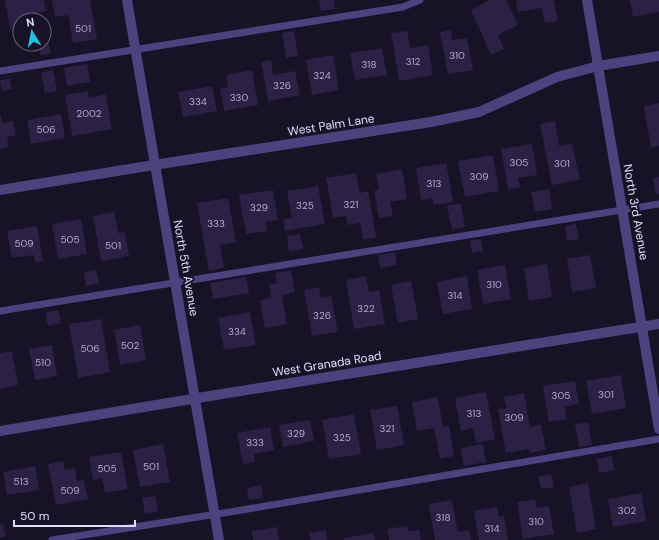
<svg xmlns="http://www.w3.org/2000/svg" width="659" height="540" font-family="'DM Sans',sans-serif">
	<rect width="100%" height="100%" fill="#171225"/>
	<path fill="#2a2144" d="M5 0H44L46 11 39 12 40 20H20V27L10 29Z
		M52 0H90L97 39 73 43 68 15 55 17Z
		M319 0H334L335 9 321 11Z
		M490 0H506L518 25 498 35 504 49 491 55 471 10Z
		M516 0H554L558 21 545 23 542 8 518 12Z
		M630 0H659V12L633 17Z
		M451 30 452 40 467 38 473 70 448 74 440 32Z
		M294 31 298 56 286 58 282 33Z
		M407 31 410 48 428 45 433 75 399 81 391 33Z
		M48 42 51 53 41 56 38 44H44Z
		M382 48 387 75 355 80 350 53Z
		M333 55 339 90 312 95 306 60Z
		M271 60 273 75 295 71 300 95 268 101 261 62Z
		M87 64 90 82 67 86 64 68Z
		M53 70 57 91 45 93 41 73Z
		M252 70 258 105 224 111 220 89 228 87 226 75Z
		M10 79 12 89 2 91 0 80Z
		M212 86 217 111 183 117 178 92Z
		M88 91 89 98 106 94 112 129 72 136 65 95Z
		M659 103V146L651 148 644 106Z
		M0 113 3 124 13 121 16 135 7 137 9 147 0 149Z
		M61 114 65 138 31 144 27 120Z
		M555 121 559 146 572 144 580 180 552 185 540 124Z
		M532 144 537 175 518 178 520 187 508 189 501 149Z
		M493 155 499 191 465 197 458 161Z
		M446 163 453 202 434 205 432 198 421 200 416 168Z
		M402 169 407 199 390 202 393 216 379 218 374 191 379 190 376 174Z
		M356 173 360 193 368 191 376 237 363 240 360 223 348 225 346 216 333 218 326 178Z
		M659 177V194L656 195 653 178Z
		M318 186 325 224 285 231 283 219 292 218 287 191Z
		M549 189 552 209 535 212 531 192Z
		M273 190 278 220 266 222 267 231 246 234 239 195Z
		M228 198 236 242 220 245 224 268 209 271 197 203Z
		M461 203 465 227 452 229 447 206Z
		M114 212 118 233 125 232 129 256 101 261 93 216Z
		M81 219 87 254 58 259 52 224Z
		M576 224 579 239 567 241 565 226Z
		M37 226 43 261 35 262 34 255 12 258 7 231Z
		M300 234 303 249 289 251 287 236Z
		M481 239 483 251 472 253 470 241Z
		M395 252 397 265 380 268 378 255Z
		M590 255 596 288 572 292 567 259Z
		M547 264 552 297 529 301 524 268Z
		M505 265 511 299 483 304 477 270Z
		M96 270 99 283 86 286 84 272Z
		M291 270 295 292 282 295 287 324 265 328 260 300 271 298 269 285 277 283 275 273Z
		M366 276 369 292 379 290 385 324 354 329 346 280Z
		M467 276 472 309 443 314 437 282Z
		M246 277 249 293 213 299 210 283Z
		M411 281 418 319 398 323 391 285Z
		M319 287 321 298 331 296 338 332 312 336 304 290Z
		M58 310 61 323 48 326 45 313Z
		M250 312 256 345 224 350 218 318Z
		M101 319 110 372 78 378 69 324Z
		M140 325 146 360 120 365 114 330Z
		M52 345 57 376 35 380 29 349Z
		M12 351 18 385 0 389V353Z
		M621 375 626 408 592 414 586 381Z
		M575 381 579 404 565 407 567 419 549 422 543 386Z
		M486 392 495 439 476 443 473 428 461 431 455 398Z
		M524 393 530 427 541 424 546 450 530 453 529 449 506 453 498 409 507 408 504 397Z
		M438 397 443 427 449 426 454 456 440 459 434 428 417 431 412 402Z
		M397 406 404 445 377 450 370 410Z
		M354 414 361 454 329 459 322 420Z
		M310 420 314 441 283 447 279 425Z
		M588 422 592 445 579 447 575 424Z
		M270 427 274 450 254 454 255 462 243 464 237 433Z
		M163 444 170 482 140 487 133 450Z
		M483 444 486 462 464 466 461 448Z
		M121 452 128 489 105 493 102 478 93 480 89 457Z
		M612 456 614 470 599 473 597 459Z
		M63 461 65 470 75 468 77 481 84 480 88 499 56 505 48 464Z
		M35 466 39 490 7 495 3 472Z
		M551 474 554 487 541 489 538 476Z
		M588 483 596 529 577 533 569 487Z
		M261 485 263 498 249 500 247 488Z
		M641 493 646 521 613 527 608 499Z
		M155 496 158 511 145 514 142 498Z
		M535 499 537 508 549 506 554 534 523 539 517 502Z
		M452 500 458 532 469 530 471 540H435L429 504Z
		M497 507 499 517 504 516 508 540H479L474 511Z
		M3 524 6 536 0 538V525Z
		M407 526 408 531 419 530 421 540H389L387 529Z
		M277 527 279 540H253L252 531Z
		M326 530 327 540H310L309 533Z
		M374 533 375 540H344V538Z"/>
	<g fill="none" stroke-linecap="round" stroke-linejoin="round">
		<path stroke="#4a437e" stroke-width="7" d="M0 71 403 7 420 0
			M0 311 659 204
			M52 540 236 511 659 439"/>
		<path stroke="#4a437e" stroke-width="10" d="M0 190 154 165 431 122 479 112 557 77 598 66 659 56
			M0 431 222 394 659 324"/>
		<path stroke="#4a437e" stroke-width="10" d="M127 0 219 540
			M587 0 659 429"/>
	</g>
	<g text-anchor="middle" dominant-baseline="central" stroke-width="4" stroke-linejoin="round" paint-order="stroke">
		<g font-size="10" fill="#b3accc">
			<text x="83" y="28">501</text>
			<text x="457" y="55">310</text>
			<text x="413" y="61">312</text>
			<text x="369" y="64">318</text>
			<text x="322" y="75">324</text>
			<text x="282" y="85">326</text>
			<text x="239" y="97">330</text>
			<text x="198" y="101">334</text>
			<text x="89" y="113">2002</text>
			<text x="46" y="129">506</text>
			<text x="519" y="162">305</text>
			<text x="562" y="163">301</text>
			<text x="479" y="176">309</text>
			<text x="434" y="183">313</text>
			<text x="351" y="204">321</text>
			<text x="305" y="205">325</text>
			<text x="259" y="207">329</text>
			<text x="216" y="223">333</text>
			<text x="70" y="239">505</text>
			<text x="24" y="243">509</text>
			<text x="113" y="245">501</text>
			<text x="494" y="284">310</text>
			<text x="455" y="295">314</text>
			<text x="366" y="308">322</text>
			<text x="322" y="315">326</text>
			<text x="237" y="331">334</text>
			<text x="130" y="345">502</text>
			<text x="90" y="348">506</text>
			<text x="43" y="362">510</text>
			<text x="606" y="394">301</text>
			<text x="561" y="395">305</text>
			<text x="474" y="413">313</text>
			<text x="514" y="417">309</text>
			<text x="387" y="428">321</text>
			<text x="296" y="433">329</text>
			<text x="342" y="437">325</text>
			<text x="255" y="442">333</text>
			<text x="151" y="466">501</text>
			<text x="107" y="468">505</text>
			<text x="21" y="481">513</text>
			<text x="70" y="490">509</text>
			<text x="627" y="510">302</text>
			<text x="443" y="517">318</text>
			<text x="536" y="521">310</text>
			<text x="492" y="528">314</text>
		</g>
		<g font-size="12" fill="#e1dbfa" stroke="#171225">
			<text transform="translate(331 125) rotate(-9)">West Palm Lane</text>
			<text transform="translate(636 212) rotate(80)">North 3rd Avenue</text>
			<text transform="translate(186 268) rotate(80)">North 5th Avenue</text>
			<text transform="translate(327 364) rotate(-9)">West Granada Road</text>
		</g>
	</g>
	<g transform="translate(32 32) rotate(350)"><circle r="19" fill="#171225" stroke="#68627a"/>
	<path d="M0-3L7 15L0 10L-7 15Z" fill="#1ec0e3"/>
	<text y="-6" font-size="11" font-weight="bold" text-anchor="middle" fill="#e1dbfa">N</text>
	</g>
	<path d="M14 520v6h121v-6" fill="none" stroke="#e1dbfa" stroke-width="2"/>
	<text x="20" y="520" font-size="12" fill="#e1dbfa" stroke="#171225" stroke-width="3" paint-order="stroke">50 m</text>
</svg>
